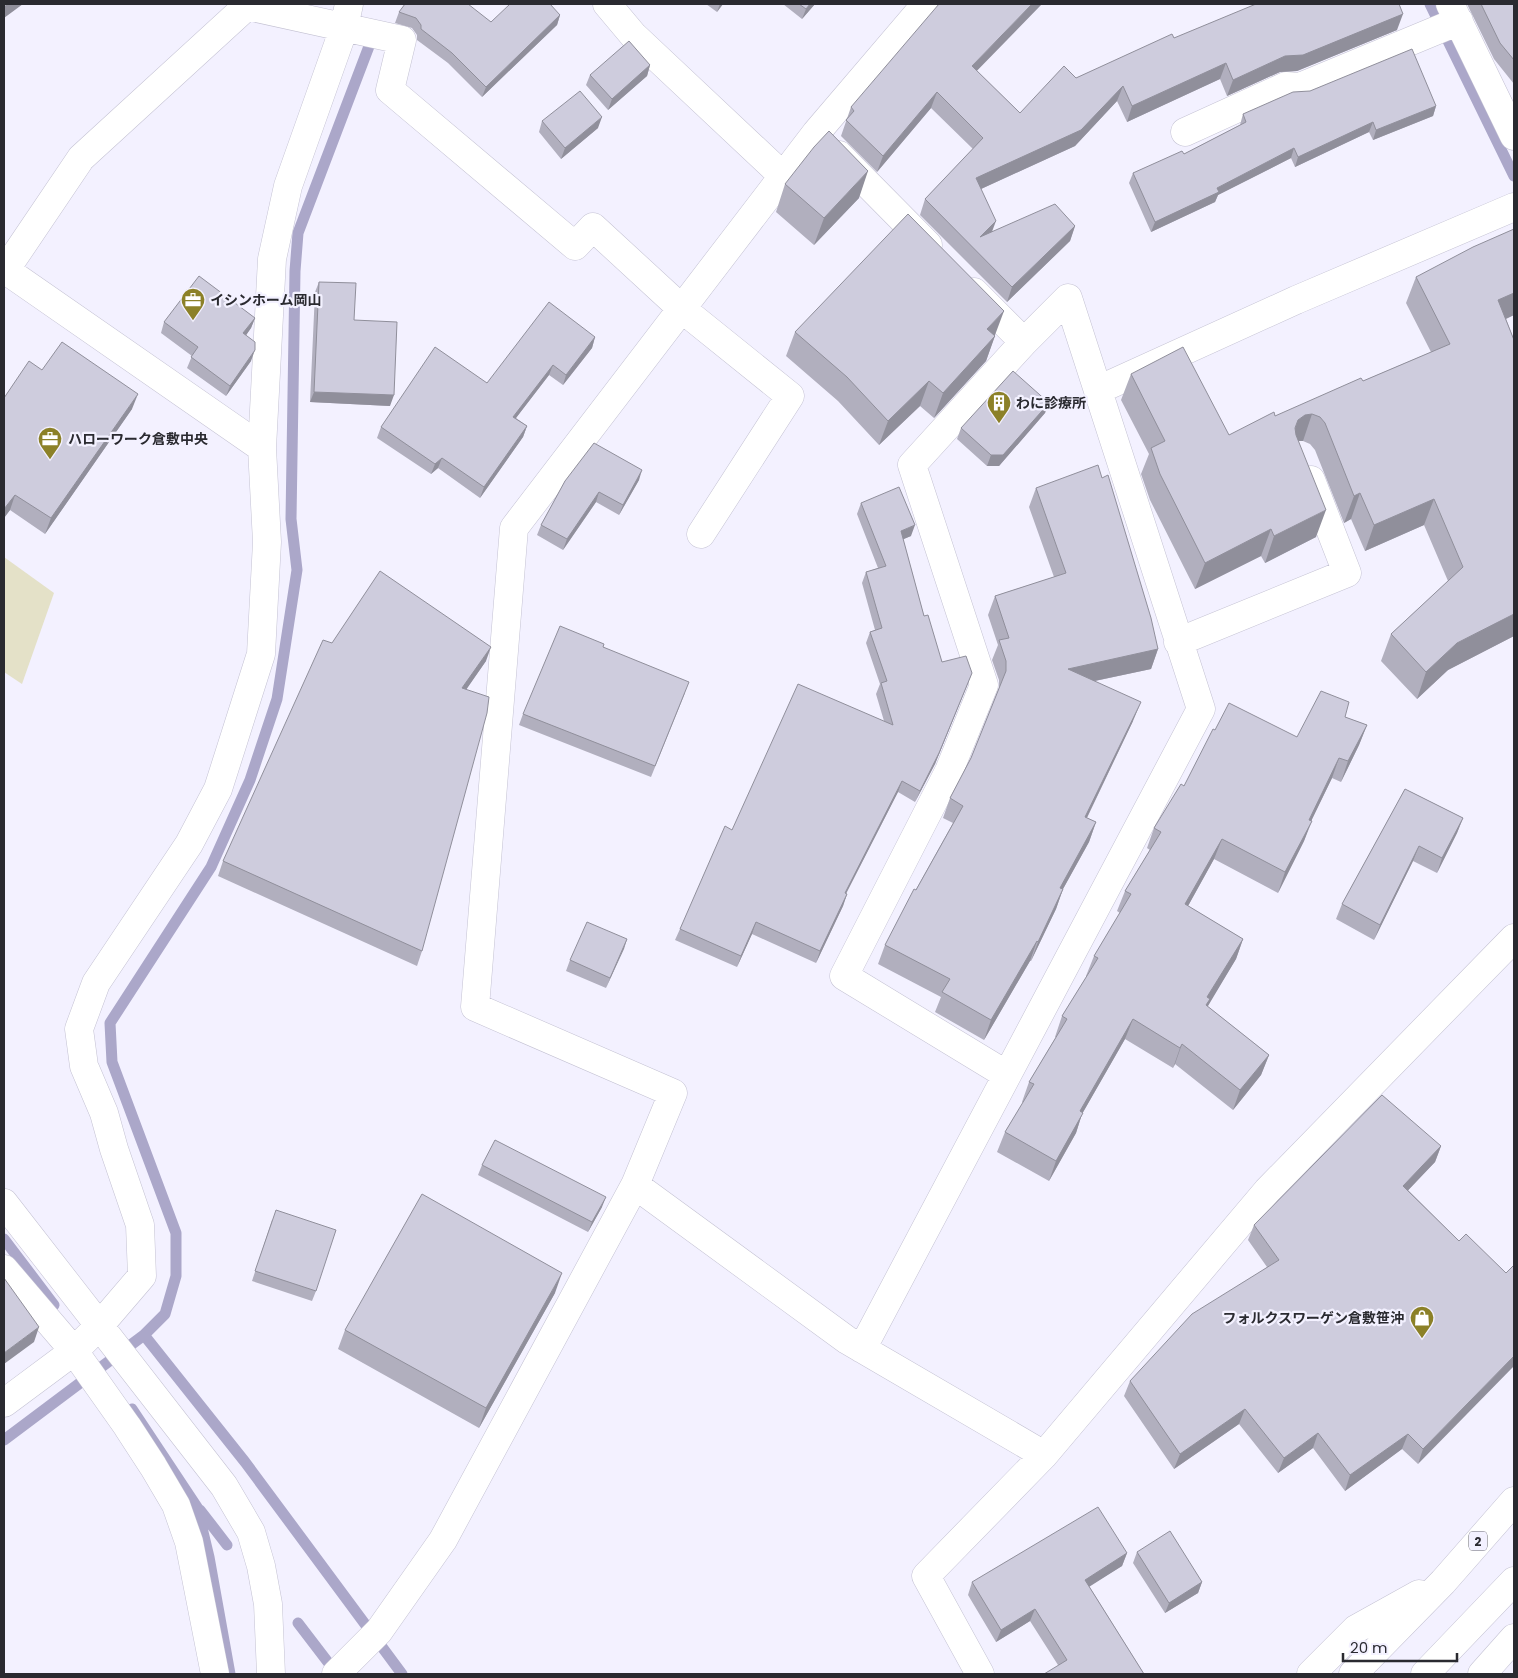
<svg xmlns="http://www.w3.org/2000/svg" width="1518" height="1678" font-family="Poppins,'Noto Sans JP',sans-serif">
	<rect width="100%" height="100%" fill="#f3f1ff"/>
	<path fill="#e4e1c8" d="M4 557 54 593 22 684 4 672Z"/>
	<g fill="none" stroke-linecap="round" stroke-linejoin="round">
		<path stroke="#aba7c9" stroke-width="11" d="M1430 4 1514 176
			M4 1239 54 1305
			M144 1335 245 1462 402 1674
			M132 1409 197 1507 209 1557 230 1674
			M4 1440 144 1335 165 1314 176 1276V1233L112 1062 110 1023 211 867 250 780 277 699 297 570 291 519 295 271 298 233 371 41
			M200 1510 227 1545
			M298 1623 337 1674"/>
		<defs>
			<path id="minor" d="M607 4 633 35 783 176
				M1450 4 1514 136
				M1185 132 1286 86 1300 87 1459 21
				M839 155 928 245
				M4 269 262 448
				M4 272 81 158 247 6 402 40 390 90 575 246 593 227 682 309 790 396 701 534
				M974 292 1024 342
				M1098 390 1296 300 1514 207
				M1178 642 1347 573 1311 480
				M635 1185 847 1340 1044 1455
				M4 1203 224 1486 251 1532 261 1566 268 1604 271 1674
				M4 1269 74 1351 127 1426 153 1466 176 1505 189 1542 215 1674
				M862 1349 1201 709 1068 298 1024 342 912 465 984 685 949 771 844 976 1007 1075
				M4 1403 74 1351 100 1325 142 1276 140 1225 114 1149 104 1113 84 1066 79 1029 96 983 189 844 218 789 261 654 267 542 262 448 272 259 288 186 344 28 349 4
				M336 1674 379 1631 443 1540 635 1185 673 1093 475 1007 514 528 816 133 926 4
				M980 1674 926 1576 1044 1455 1267 1191 1514 938"/>
			<path id="highway" d="M1311 1674 1356 1629 1419 1594
				M1353 1674 1443 1582 1514 1501
				M1425 1674 1514 1581
				M1482 1674 1514 1638"/>
		</defs>
		<use href="#minor" stroke="#c4c2d3" stroke-width="29"/>
		<use href="#highway" stroke="#c4c2d3" stroke-width="29"/>
		<use href="#minor" stroke="#fff" stroke-width="28"/>
		<use href="#highway" stroke="#fff" stroke-width="28"/>
	</g>
	<path fill="#b1afbe" d="M706 4H723L717 12Z
		M783 4H815L802 19Z
		M1467 4H1514V84L1494 59Z
		M399 12 491 22 560 15 557 25 482 97 448 63 417 40V35L412 28 395 23Z
		M1397 30 1297 71 1280 72 1227 96 1220 79 1127 122 1117 101 1075 146 981 189 992 232 1075 226 1070 241 1007 302 920 215 925 199 973 149 931 108 877 172 841 136 851 107 977 71 1020 113 1076 78 1174 38Z
		M650 65 647 76 608 110 586 85 590 75Z
		M1436 106 1433 116 1373 140 1369 132 1295 167 1291 158 1218 195 1215 202 1151 232 1129 183 1133 173 1184 154 1240 125 1243 114Z
		M542 121 598 128 561 159 539 132Z
		M785 184 859 198 814 245 776 212Z
		M1514 229V315L1506 319 1514 340V636L1448 670 1417 699 1381 661 1391 634 1448 581 1424 525 1365 551 1351 519 1344 523 1315 450 1310 444 1303 441H1298L1316 537 1265 563 1261 556 1195 589 1150 500 1141 474 1149 454 1121 400 1131 374 1229 435 1363 381 1431 352 1406 303 1416 277Z
		M319 282 354 320 390 406 310 402 315 292Z
		M255 318 251 328 246 335 251 361 226 396 187 368 192 356 161 333 164 322Z
		M795 332 995 335 986 361 934 418 920 406 879 445 838 401 786 356Z
		M595 337 592 348 563 385 549 375 516 418 527 426 523 437 480 498 438 468 431 474 377 438 381 427Z
		M4 398 132 409 45 534 10 510 4 518Z
		M1049 403 1045 413 999 466H987L957 439 961 428Z
		M639 480 619 515 596 502 563 550 537 535 541 525 565 481Z
		M1036 488 1158 649 1151 669 1095 681 1133 721 1087 818 1096 822 1089 842 1063 889 1056 909 1031 961H1030L984 1040 935 1012 941 997 878 964 885 945 953 823 943 818 950 798 971 758 999 688V680L992 660 998 645 988 615 995 596 1054 577 1029 507Z
		M861 503 911 536 903 539 924 616 942 662 972 673 935 764 915 802 898 792 846 894H847L843 906 816 963 752 934 737 967 675 940 680 929 732 830 884 721 876 694 880 684 866 643 870 632 875 630 862 583 866 572 878 568 857 514Z
		M332 643 486 661 466 689 422 951 417 966 218 876 223 861Z
		M603 647 685 693 651 777 519 725 523 714Z
		M1345 717 1367 725 1359 745 1341 782 1332 778 1311 821 1304 841 1278 893 1214 859 1188 906 1243 939 1236 959 1207 1006 1269 1055 1261 1075 1233 1110 1175 1064 1173 1068 1125 1039 1082 1114 1076 1133 1049 1181 997 1152 1005 1132 1023 1103 1022 1102 1029 1082 1056 1037H1055L1062 1016 1087 976H1086L1094 956 1120 913 1117 911 1125 891 1150 850 1147 848 1154 828 1184 786 1215 730 1297 737Z
		M1405 789 1463 818 1457 833 1437 873 1413 861 1374 940 1336 919 1342 904Z
		M627 939 606 988 566 971 570 960Z
		M1441 1146 1435 1162 1408 1190 1459 1241 1506 1273 1418 1464 1402 1449 1345 1491 1313 1448 1278 1473 1239 1424 1174 1469 1124 1396 1130 1381 1267 1267 1248 1240 1254 1225Z
		M482 1165 602 1207 588 1232 478 1175Z
		M272 1220 316 1291 312 1301 252 1281Z
		M555 1293 479 1428 338 1349 345 1330Z
		M1137 1552 1202 1582 1198 1593 1165 1613 1133 1563Z
		M1127 1553 1122 1566 1089 1586 1144 1674 1058 1665 1030 1621 996 1642 968 1595 972 1582Z"/>
	<path fill="#908f9b" d="M8 4H23L4 18V6Z
		M720 4H723L717 12Z
		M810 4H815L802 19 806 9Z
		M1032 4H1042L966 82 972 66Z
		M1403 14 1397 30 1297 71 1280 72 1227 96 1233 80 1285 56Z
		M560 15 557 25 482 97 486 87Z
		M1226 63 1220 79 1127 122 1132 106Z
		M650 65 647 76 608 110 612 99Z
		M1123 86 1117 101 1075 146 970 194 976 178Z
		M937 92 931 108 877 172 883 156Z
		M1436 106 1433 116 1373 140 1376 130Z
		M602 117 598 128 561 159 565 148Z
		M1373 122 1369 132 1295 167 1298 157Z
		M1294 148 1291 158 1218 195 1215 202 1151 232 1155 222 1217 188Z
		M868 171 859 198 814 245 824 218Z
		M996 221 990 237H980Z
		M1075 226 1070 241 1007 302 1012 287Z
		M1514 293V315L1488 327 1498 300Z
		M1004 311 995 335 978 354 987 329Z
		M255 318 251 328 240 344 243 333Z
		M995 336 986 361 934 418 943 393Z
		M595 337 592 348 563 385 566 375Z
		M255 350 251 361 226 396 230 386Z
		M553 365 549 375 509 427 513 417Z
		M929 381 920 406 879 445 888 421Z
		M314 392 394 395 390 406 310 402Z
		M138 394 132 409 45 534 51 518Z
		M1049 403 1045 413 999 466H987L991 455Z
		M1312 414 1303 441H1296L1289 447 1298 420 1305 415Z
		M527 426 523 437 480 498 484 487Z
		M442 458 438 468 431 474 435 464Z
		M642 470 639 480 619 515 623 505Z
		M599 492 596 502 563 550 567 539Z
		M1360 493 1351 519 1344 523 1354 496Z
		M15 495 10 510 4 518V509Z
		M1434 499 1424 525 1365 551 1374 525Z
		M1326 510 1316 537 1265 563 1274 536Z
		M915 525 911 536 897 542 901 531Z
		M1271 529 1261 556 1195 589 1205 563Z
		M1514 614V636L1448 670 1417 699 1426 672 1457 643Z
		M491 647 486 661 457 703 462 688Z
		M1158 649 1151 669 1061 688 1068 669Z
		M972 673 935 764 915 802 920 791Z
		M1141 702 1133 721 1078 836 1085 817Z
		M1367 725 1359 745 1341 782 1348 761Z
		M1339 758 1332 778 1302 840 1312 821 1304 841 1278 893 1285 872 1309 820Z
		M902 781 898 792 840 905 845 893Z
		M1463 818 1457 833 1437 873 1442 858Z
		M1096 822 1089 842 1053 907 1060 888Z
		M1222 839 1214 859 1178 924 1185 904Z
		M1419 846 1413 861 1374 940 1380 925Z
		M1063 889 1056 909 1031 961 1038 942Z
		M847 894 843 906 816 963 820 951Z
		M756 922 752 934 737 967 741 956Z
		M627 939 624 949 606 988 610 978Z
		M1243 939 1236 959 1208 1006 1203 1019 1207 997Z
		M1037 941 1030 961 984 1040 991 1020Z
		M1133 1019 1125 1039 1082 1114 1076 1133 1049 1181 1056 1161 1080 1111Z
		M1182 1044 1175 1064 1173 1068 1180 1048Z
		M1269 1055 1261 1075 1233 1110 1240 1090Z
		M1441 1146 1435 1162 1398 1201 1403 1186Z
		M606 1197 602 1207 588 1232 592 1222Z
		M562 1273 555 1293 479 1428 486 1408Z
		M39 1327 34 1342 4 1364V1353Z
		M1514 1356V1366L1418 1464 1423 1449Z
		M1245 1409 1239 1424 1174 1469 1180 1454Z
		M1318 1433 1313 1448 1278 1473 1284 1458Z
		M1408 1434 1402 1449 1345 1491 1350 1475Z
		M1127 1553 1122 1566 1081 1592 1085 1580Z
		M1202 1582 1198 1593 1165 1613 1169 1603Z
		M1035 1609 1030 1621 996 1642 1001 1630Z"/>
	<path fill="#ceccdd" stroke="#908f9b" d="M405 4H468L491 22 510 4H550L560 15 486 87 452 53 421 29V25L416 18 399 12Z
		M799 4H810L806 9Z
		M939 4H1032L972 66 1020 113 1064 66 1076 78 1172 34 1174 38 1256 4H1399L1403 14 1303 55 1285 56 1233 80 1226 63 1132 106 1123 86 1081 130 976 178 996 221 980 237 1055 204 1075 226 1012 287 925 199 983 138 937 92 883 156 846 120 854 111 851 107Z
		M1481 4H1514V60L1500 43Z
		M629 41 650 65 612 99 590 75Z
		M1412 49 1436 106 1376 130 1373 122 1298 157 1294 148 1217 188 1219 192 1155 222 1133 173 1182 151 1184 154 1246 122 1243 114 1293 92 1310 91Z
		M580 91 602 117 565 148 542 121Z
		M829 131 868 171 824 218 785 184 814 147Z
		M908 214 1004 311 987 329 995 336 943 393 929 381 888 421 847 377 795 332Z
		M1514 229V293L1498 300 1514 340V614L1457 643 1426 672 1391 634 1463 567 1434 499 1374 525 1360 493 1354 496 1325 423 1320 417 1312 414 1305 415 1298 420 1295 428 1296 435 1326 510 1274 536 1271 529 1205 563 1160 474 1151 448 1165 441 1131 374 1183 347 1229 435 1274 412 1275 416 1361 378 1363 381 1450 344 1416 277 1473 247Z
		M199 276 255 318 243 333 255 342V350L230 386 191 357 198 347 164 322Z
		M319 282 356 283 354 320 397 322 394 395 314 392Z
		M549 302 595 337 566 375 553 365 513 417 527 426 484 487 442 458 435 464 381 427 435 347 487 383Z
		M62 342 138 394 51 518 15 495 4 509V398L29 361 42 370Z
		M1013 371 1049 403 1003 455H991L961 428Z
		M594 443 642 470 623 505 599 492 567 539 541 525 565 481Z
		M1098 465 1102 478 1108 475 1151 618 1158 649 1068 669 1141 702 1085 817 1096 822 1060 888 1063 889 1038 942 1037 941 991 1020 942 992 950 979 885 945 914 889 916 890 963 806 950 798 971 758 1006 671V661L999 640 1009 638 995 596 1066 573 1036 488Z
		M899 487 915 525 901 531 924 616 928 615 942 662 966 656 972 673 939 753 920 791 902 781 845 893 847 894 820 951 756 922 741 956 680 929 725 826 732 830 798 684 893 725 881 683 887 681 870 632 882 628 866 572 886 566 861 503Z
		M380 571 491 647 462 688 489 697 487 713 422 951 223 861 323 640 332 643Z
		M560 626 604 644 603 647 689 682 655 766 523 714Z
		M1321 691 1349 702 1345 717 1367 725 1348 761 1339 758 1309 820 1312 821 1285 872 1222 839 1185 904 1243 939 1207 997 1210 999 1206 1005 1269 1055 1240 1090 1182 1044 1180 1048 1133 1019 1080 1111 1083 1113 1056 1161 1005 1132 1034 1084 1029 1082 1067 1019 1062 1016 1098 958 1094 956 1131 894 1125 891 1161 832 1154 828 1181 784 1184 786 1213 729 1215 730 1229 703 1297 737Z
		M1405 789 1463 818 1442 858 1419 846 1380 925 1342 904Z
		M587 922 627 939 610 978 570 960Z
		M1382 1095 1441 1146 1403 1186 1459 1241 1466 1234 1506 1273 1514 1265V1356L1423 1449 1408 1434 1350 1475 1318 1433 1284 1458 1245 1409 1180 1454 1130 1381 1192 1314 1279 1260 1254 1225Z
		M495 1140 606 1197 592 1222 482 1165Z
		M422 1194 562 1273 486 1408 345 1330Z
		M276 1210 336 1230 316 1291 255 1271Z
		M4 1278 39 1327 4 1353Z
		M1098 1507 1127 1553 1085 1580 1144 1674H1044L1067 1660 1035 1609 1001 1630 972 1582Z
		M1170 1531 1202 1582 1169 1603 1137 1552Z"/>
	<defs>
		<symbol id="office-pin" viewBox="-11 -11 22 30"><path d="M0 17L-7.5 6A9.5 9.5 0 1 1 7.5 6Z" fill="#8c8128" stroke="#f3f1ff"/><path d="M-6-3h4V-5.5h4V-3h4V5H-6ZM-1-4.5V-3h2v-1.5ZM-6 0V1H6V0Z" fill="#fff"/></symbol>
		<symbol id="building-pin" viewBox="-11 -11 22 30"><path d="M0 17L-7.5 6A9.5 9.5 0 1 1 7.5 6Z" fill="#8c8128" stroke="#f3f1ff"/><path d="M-4-6H4V6H1V3H-1V6H-4ZM-2.5-4.3h1.7v1.8h-1.7ZM.8-4.3h1.7v1.8H.8ZM-2.5-1h1.7V.8h-1.7ZM.8-1h1.7V.8H.8Z" fill="#fff"/></symbol>
		<symbol id="shop-pin" viewBox="-11 -11 22 30"><path d="M0 17L-7.5 6A9.5 9.5 0 1 1 7.5 6Z" fill="#8c8128" stroke="#f3f1ff"/><path d="M-5-2.5h2.3a2.7 3.5 0 0 1 5.4 0H5L5.5 6h-11ZM-1.5-2.5h3a1.5 2.3 0 0 0-3 0Z" fill="#fff"/></symbol>
	</defs>
	<g fill-rule="evenodd">
		<use href="#office-pin" x="179" y="286" width="28" height="38"/>
		<use href="#building-pin" x="985" y="389" width="28" height="38"/>
		<use href="#office-pin" x="36" y="425" width="28" height="38"/>
		<use href="#shop-pin" x="1408" y="1304" width="28" height="38"/>
	</g>
	<g text-anchor="middle" dominant-baseline="central" stroke-width="4.5" stroke-linejoin="round" paint-order="stroke">
		<rect fill="#f3f1ff" stroke="#66666e" stroke-width="1" x="1469" y="1531.5" width="18" height="19" rx="4"/>
		<g font-size="12" font-weight="bold" fill="#2a2a30">
			<text x="1478" y="1541">2</text>
		</g>
		<g font-size="14" font-weight="bold" fill="#2a2a30" stroke="#f3f1ff" text-anchor="start">
			<text x="210" y="300">イシンホーム岡山</text>
			<text x="1016" y="403">わに診療所</text>
			<text x="68" y="439">ハローワーク倉敷中央</text>
			<text x="1404" y="1318" text-anchor="end">フォルクスワーゲン倉敷笹沖</text>
		</g>
	</g>
	<rect width="1518" height="1678" fill="none" stroke="#2a2a30" stroke-width="10"/>
	<path d="M1343 1653v8h114v-8" fill="none" stroke="#2a2a30" stroke-width="2.5"/>
	<text x="1350" y="1653" font-size="15" fill="#2a2a30" stroke="#f3f1ff" stroke-width="4" paint-order="stroke">20 m</text>
</svg>
